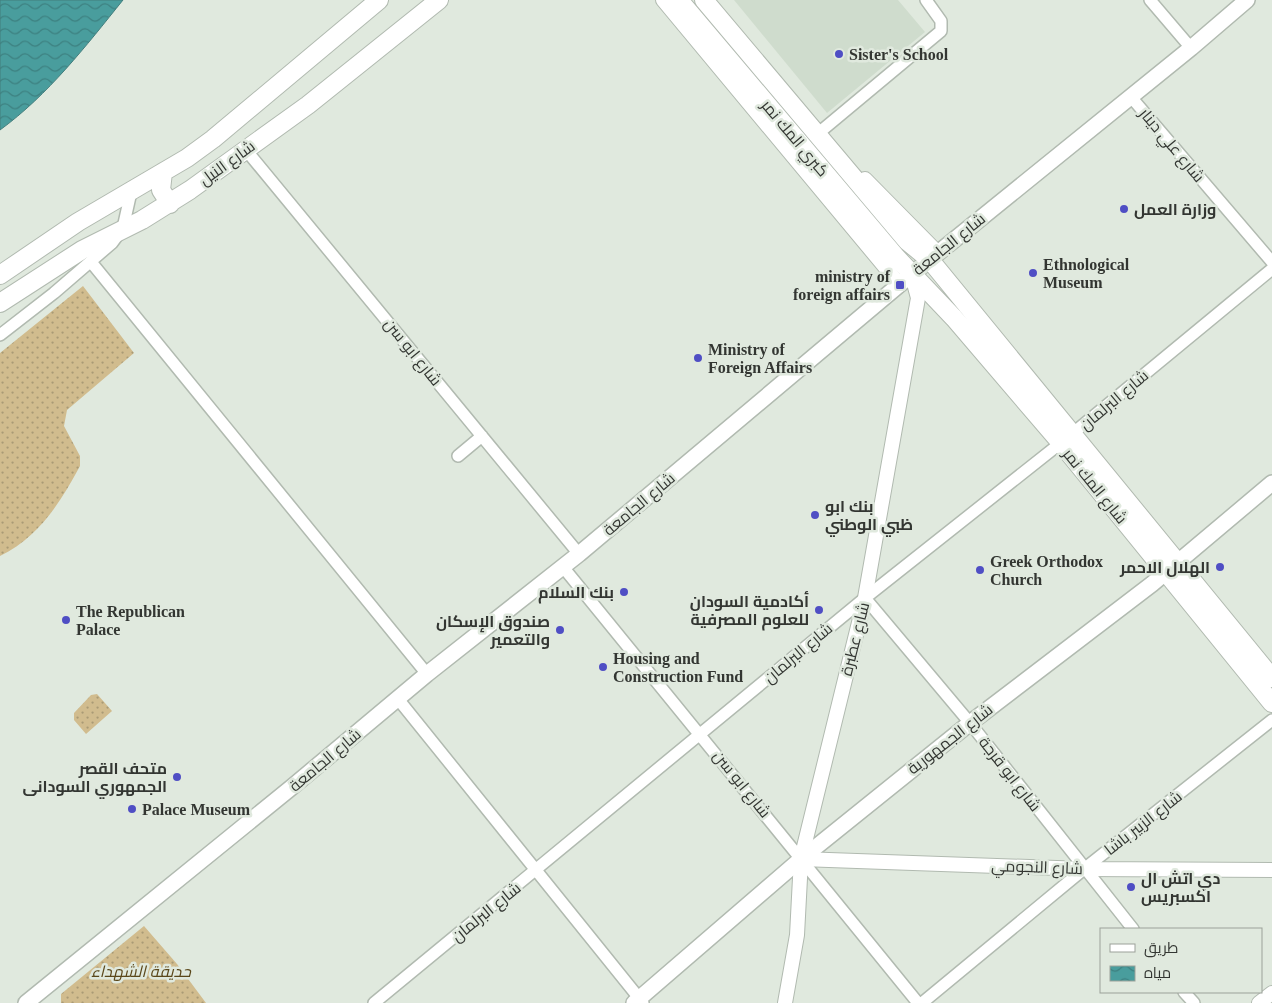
<svg xmlns="http://www.w3.org/2000/svg" width="1272" height="1003" font-family="'Times New Roman',Cairo,serif">
	<defs>
		<pattern id="grass-dots" width="8" height="8" patternUnits="userSpaceOnUse" patternTransform="scale(1.25)"><rect width="8" height="8" fill="#d1bc8e"/><path d="M2 2h.1M6 6h.1" fill="none" stroke="#aa9a75" stroke-width="1.8" stroke-linecap="round"/></pattern>
		<pattern id="water-waves" width="16" height="10" patternUnits="userSpaceOnUse" patternTransform="scale(1.25)"><rect width="16" height="10" fill="#499d9d"/><path d="M0 5q4-4 8 0t8 0" fill="none" stroke="#3d8181"/></pattern>
	</defs>
	<rect width="100%" height="100%" fill="#e0e9de"/>
	<path fill="#cfdccd" d="M734 0H898L925 32 827 113Z"/>
	<path fill="url(#grass-dots)" d="M83 286 134 353 67 410 64 426 80 456V466C60 503 39 537 0 556V353Z
		M97 694 112 711 86 734 74 720V713L91 695Z
		M144 926 177 964 206 1003H61V994Z"/>
	<path fill="url(#water-waves)" stroke="#427e7d" d="M0 0H123C86 46 48 95 0 130Z"/>
	<g fill="none" stroke-linecap="round" stroke-linejoin="round">
		<defs>
			<path id="minor" d="M1150 0 1191 48
				M1131 97 1272 262
				M821 131 941 31V21L926 0
				M246 150 579 554
				M91 262 427 674
				M0 335 54 293 112 243 123 228 131 192
				M458 456 482 436
				M563 567 918 1003
				M865 598 970 723 1133 929
				M398 699 643 1003
				M1184 992 1194 1003
				M374 1003 865 598 1072 434 1272 269
				M922 1003 1084 869 1272 720"/>
			<path id="tertiary" d="M663 0 900 285
				M865 179 938 253
				M801 859 1084 869 1272 870
				M785 1003 797 935 801 859 865 598 918 298 912 276
				M1259 1003 1272 993"/>
			<path id="secondary" d="M26 1003 292 787 427 674 579 554 912 274 1191 48 1247 0
				M634 1003 801 859 970 723 1152 584 1272 483"/>
			<path id="primary" d="M163 172 161 190 170 204
				M0 275 78 222 187 158 213 139 379 0
				M0 303 82 250 142 220 190 190 308 105 439 0"/>
			<path id="trunk" d="M679 0 897 258 954 318 1060 442 1272 703
				M704 0 907 241 930 260 1272 678"/>
		</defs>
		<use href="#minor" stroke="#b1bab0" stroke-width="14"/>
		<use href="#tertiary" stroke="#b1bab0" stroke-width="16"/>
		<use href="#secondary" stroke="#b1bab0" stroke-width="18"/>
		<use href="#primary" stroke="#b1bab0" stroke-width="20"/>
		<use href="#trunk" stroke="#b1bab0" stroke-width="20"/>
		<use href="#minor" stroke="#fff" stroke-width="11"/>
		<use href="#tertiary" stroke="#fff" stroke-width="14"/>
		<use href="#secondary" stroke="#fff" stroke-width="15"/>
		<use href="#primary" stroke="#fff" stroke-width="18"/>
		<use href="#trunk" stroke="#fff" stroke-width="18"/>
	</g>
	<g fill="#4f4ec4" stroke="#e0e9de" stroke-width="2">
		<circle cx="839" cy="54" r="5"/>
		<circle cx="1124" cy="209" r="5"/>
		<circle cx="1033" cy="273" r="5"/>
		<rect x="895" y="280" width="10" height="10" rx="2.5"/>
		<circle cx="698" cy="358" r="5"/>
		<circle cx="815" cy="515" r="5"/>
		<circle cx="1220" cy="567" r="5"/>
		<circle cx="980" cy="570" r="5"/>
		<circle cx="624" cy="592" r="5"/>
		<circle cx="819" cy="610" r="5"/>
		<circle cx="66" cy="620" r="5"/>
		<circle cx="560" cy="630" r="5"/>
		<circle cx="603" cy="667" r="5"/>
		<circle cx="177" cy="777" r="5"/>
		<circle cx="132" cy="809" r="5"/>
		<circle cx="1131" cy="887" r="5"/>
	</g>
	<g text-anchor="middle" dominant-baseline="central" stroke-width="5" stroke-linejoin="round" paint-order="stroke">
		<g font-size="16" font-weight="bold" fill="#333632" stroke="#e0e9de" text-anchor="start">
			<text x="849" y="54">Sister's School</text>
			<text x="1134" y="209">وزارة العمل</text>
			<text x="1043" y="264">Ethnological<tspan x="1043" dy="18">Museum</tspan></text>
			<text x="890" y="276" text-anchor="end">ministry of<tspan x="890" dy="18">foreign affairs</tspan></text>
			<text x="708" y="349">Ministry of<tspan x="708" dy="18">Foreign Affairs</tspan></text>
			<text x="825" y="506">بنك ابو<tspan x="825" dy="18">ظبي الوطني</tspan></text>
			<text x="990" y="561">Greek Orthodox<tspan x="990" dy="18">Church</tspan></text>
			<text x="1210" y="567" text-anchor="end">الهلال الاحمر</text>
			<text x="614" y="592" text-anchor="end">بنك السلام</text>
			<text x="809" y="601" text-anchor="end">أكادمية السودان<tspan x="809" dy="18">للعلوم المصرفية</tspan></text>
			<text x="76" y="611">The Republican<tspan x="76" dy="18">Palace</tspan></text>
			<text x="550" y="621" text-anchor="end">صندوق الإسكان<tspan x="550" dy="18">والتعمير</tspan></text>
			<text x="613" y="658">Housing and<tspan x="613" dy="18">Construction Fund</tspan></text>
			<text x="167" y="768" text-anchor="end">متحف القصر<tspan x="167" dy="18">الجمهوري السودانى</tspan></text>
			<text x="142" y="809">Palace Museum</text>
			<text x="1141" y="878">دي اتش ال<tspan x="1141" dy="18">اكسبريس</tspan></text>
		</g>
		<g font-size="16" fill="#333632" stroke="#e0e9de">
			<text transform="translate(795 138) rotate(50)">كبري المك نمر</text>
			<text transform="translate(1172 145) rotate(50)">شارع علي دينار</text>
			<text transform="translate(227 163) rotate(-36)">شارع النيل</text>
			<text transform="translate(949 244) rotate(-39)">شارع الجامعة</text>
			<text transform="translate(413 352) rotate(51)">شارع ابو سن</text>
			<text transform="translate(1114 400) rotate(-40)">شارع البرلمان</text>
			<text transform="translate(1095 486) rotate(51)">شارع المك نمر</text>
			<text transform="translate(639 504) rotate(-40)">شارع الجامعة</text>
			<text transform="translate(855 639) rotate(-76)">شارع عطبرة</text>
			<text transform="translate(798 653) rotate(-40)">شارع البرلمان</text>
			<text transform="translate(950 739) rotate(-38)">شارع الجمهورية</text>
			<text transform="translate(325 760) rotate(-40)">شارع الجامعة</text>
			<text transform="translate(1010 774) rotate(52)">شارع ابو قرجة</text>
			<text transform="translate(742 784) rotate(51)">شارع ابو سن</text>
			<text transform="translate(1143 823) rotate(-38)">شارع الزبير باشا</text>
			<text transform="translate(1037 867) rotate(2)">شارع النجومي</text>
			<text transform="translate(486 912) rotate(-39)">شارع البرلمان</text>
		</g>
		<g font-size="16" font-style="italic" fill="#5a471a" stroke="#e0e9de">
			<text x="141" y="971">حديقة الشهداء</text>
		</g>
	</g>
	<rect x="1100" y="928" width="162" height="65" fill="#e0e9de" stroke="#9ba199"/>
	<rect x="1110" y="944" width="25" height="8" fill="#ffffff" stroke="#9ba199"/>
	<text x="1144" y="953" font-size="15" fill="#333632">طريق</text>
	<rect x="1110" y="966" width="25" height="15" fill="url(#water-waves)" stroke="#9ba199"/>
	<text x="1144" y="978" font-size="15" fill="#333632">مياه</text>
</svg>
